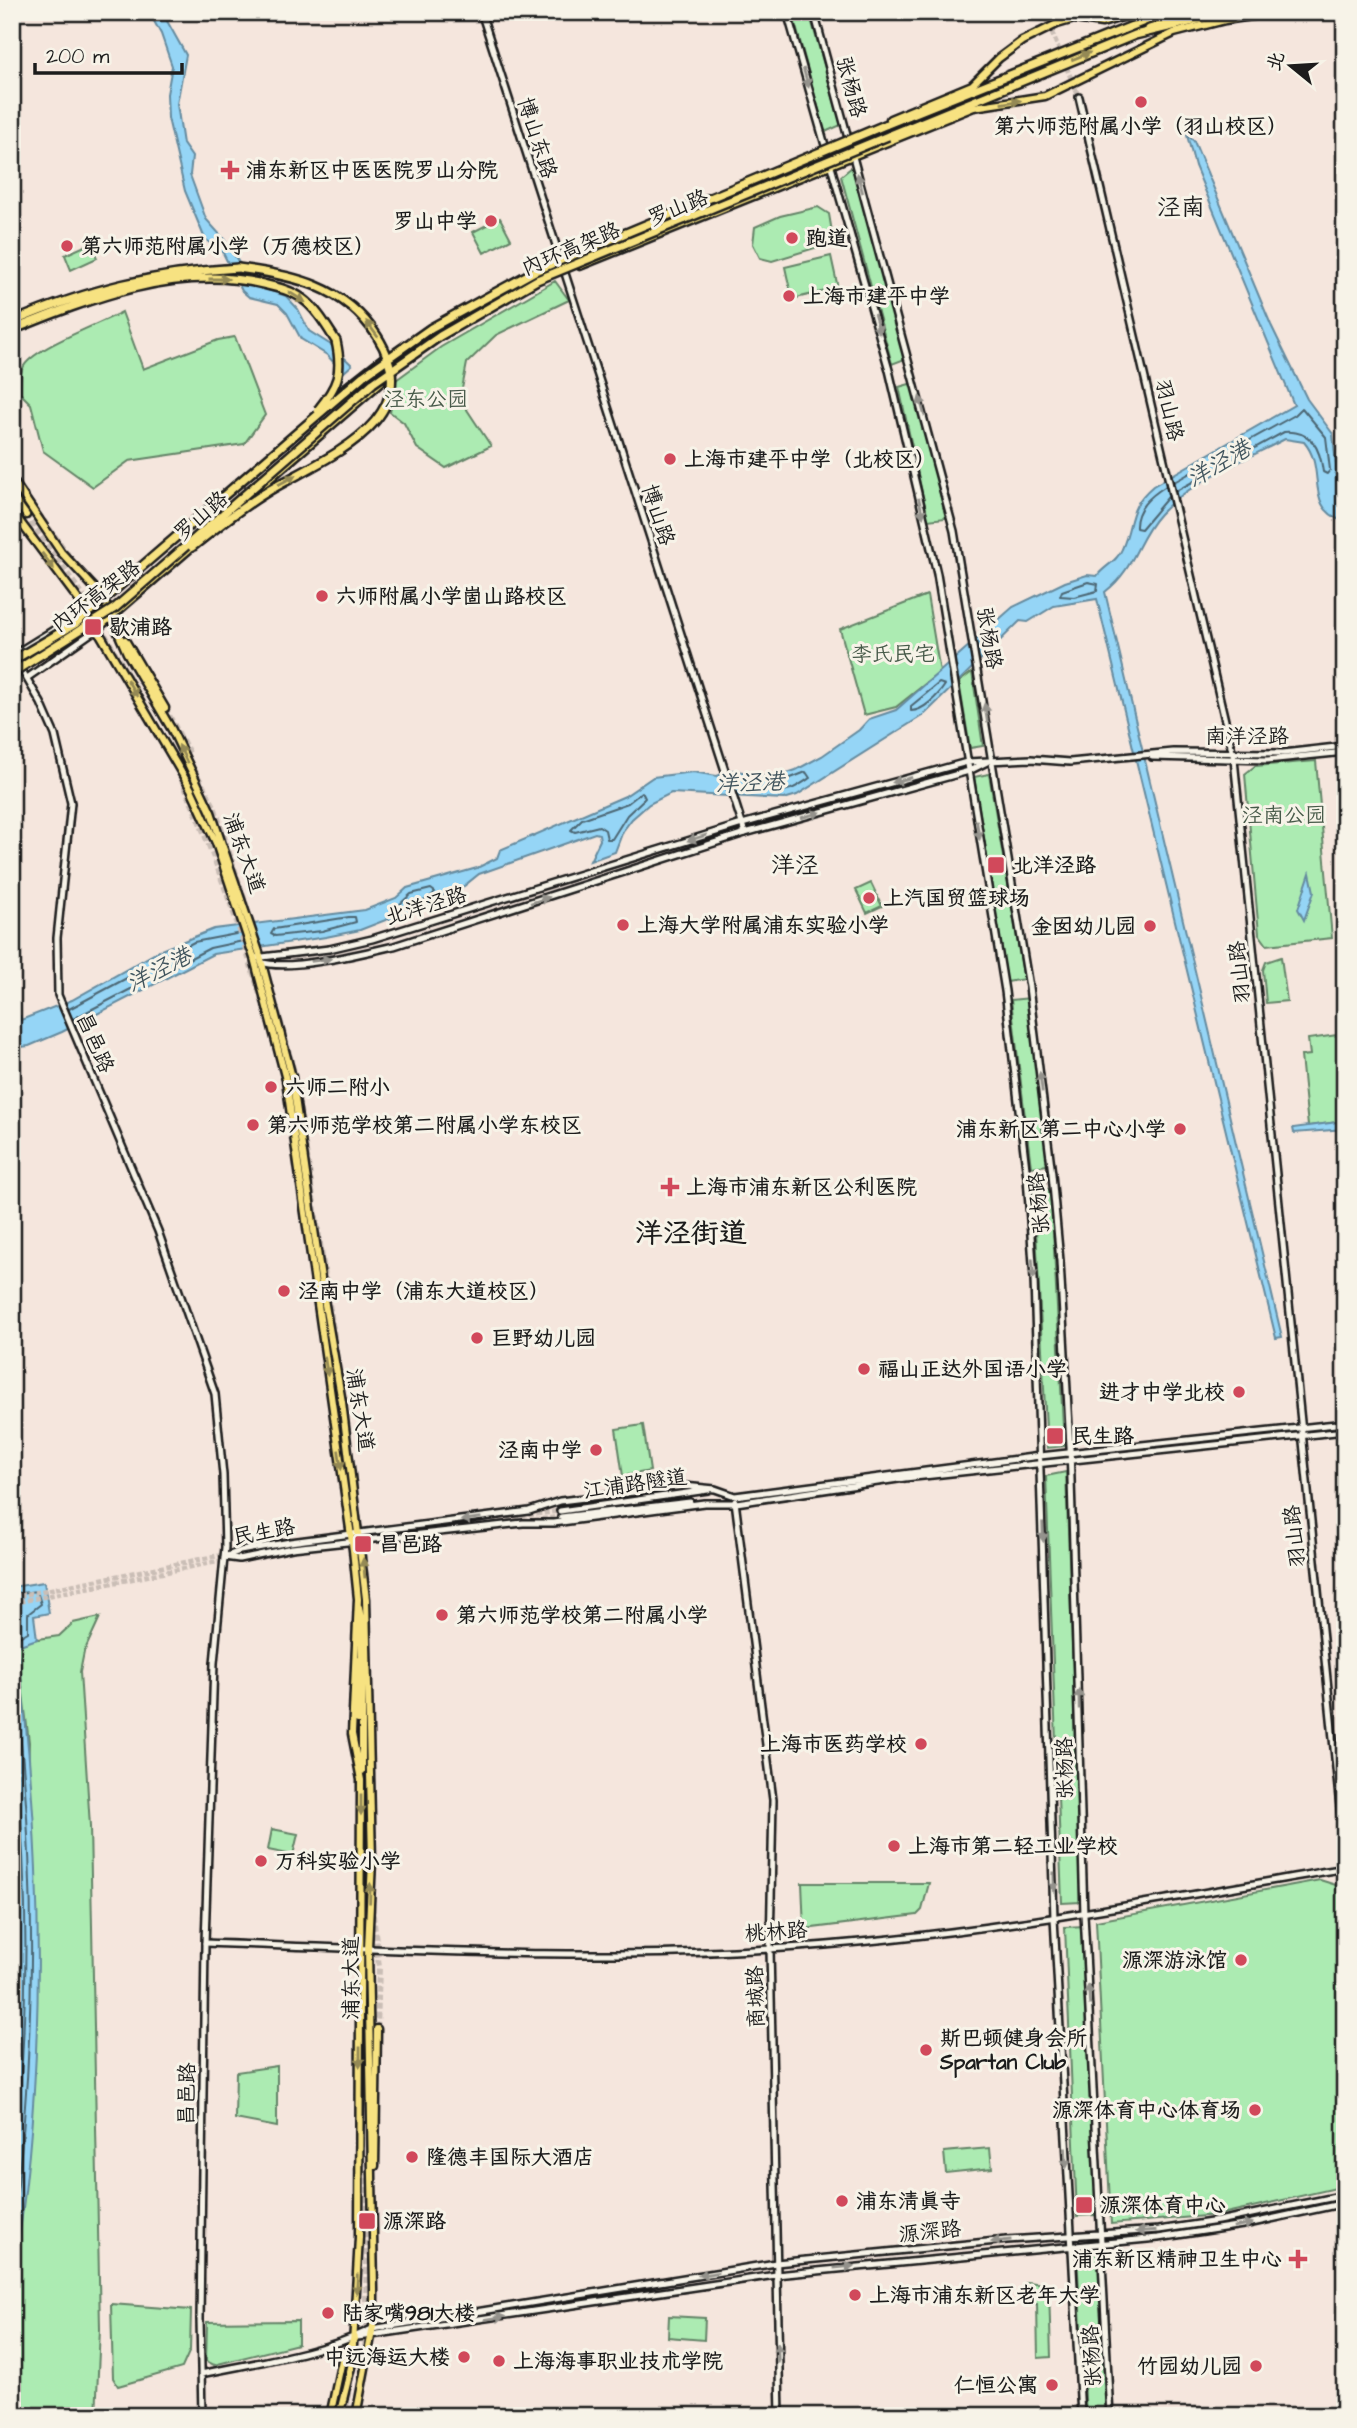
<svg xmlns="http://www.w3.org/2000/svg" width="1357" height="2428" font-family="'Architects Daughter','LXGW WenKai TC',sans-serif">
	<rect width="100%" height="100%" fill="#f5e6dd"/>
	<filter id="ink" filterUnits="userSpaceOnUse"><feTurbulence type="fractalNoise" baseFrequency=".0143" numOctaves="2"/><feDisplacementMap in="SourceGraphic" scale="14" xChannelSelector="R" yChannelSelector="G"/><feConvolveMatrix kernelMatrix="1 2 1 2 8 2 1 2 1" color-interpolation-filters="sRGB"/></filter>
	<g filter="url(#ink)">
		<path fill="#acebb2" stroke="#648467" stroke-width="2" d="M792 12H809L841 125 825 132Z
			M852 167 905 359 892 364 841 176Z
			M818 207 829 214 832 232 828 244 772 261 760 258 753 244 755 227 780 216Z
			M500 218 511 239 484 253 473 232Z
			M91 243 97 258 71 270 65 255Z
			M831 256 838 288 792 299 785 267Z
			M555 281 569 300 496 335 467 363 460 399 491 446 446 468 417 448 404 423 390 412 396 380 441 347Z
			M122 312 143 369 218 340 235 337 265 415 244 444 129 461 93 487 43 451 31 404 20 393C20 385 19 372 24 366 36 347 99 324 122 312Z
			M913 383 946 518 928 520 899 387Z
			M927 595 940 672 896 707 864 715 840 629Z
			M972 672 983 746 970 748 959 682Z
			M1316 761 1332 938 1267 945 1259 934 1245 774 1255 766Z
			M989 774 1024 979 1007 982 974 777Z
			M871 883 882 906 867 913 856 890Z
			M1281 957 1287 1001 1266 1003 1263 970 1266 962Z
			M1030 998 1048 1165 1031 1167 1011 1000Z
			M1345 1034V1121L1308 1126 1301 1056 1310 1055 1308 1039Z
			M1051 1189 1064 1446 1047 1448 1034 1190Z
			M643 1425 650 1471 623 1476 616 1429Z
			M1066 1472 1081 1902 1062 1903 1046 1476Z
			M100 1617 84 1652 80 1672 90 1826 100 2329 96 2416H12V2283L16 2260 29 1742 17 1645 24 1641 59 1636 73 1623Z
			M272 1829 298 1834 293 1855 268 1850Z
			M1320 1880 1336 1885 1345 1911V2186L1217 2215 1111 2224 1096 1921Z
			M802 1883H929L922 1910 917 1915 804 1929Z
			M1085 1926 1096 2215 1077 2216 1065 1927Z
			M277 2066V2127L235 2119 236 2072Z
			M990 2148 992 2168 946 2173 944 2152Z
			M1098 2254 1106 2416H1086L1077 2255Z
			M1026 2282 1045 2284 1049 2288 1051 2357 1038 2358 1037 2304 1023 2303V2287Z
			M111 2304 191 2310 190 2350 182 2368 118 2386 113 2378Z
			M669 2316 705 2318 704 2340 668 2337Z
			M298 2321V2344L214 2365 206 2361 207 2322Z"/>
		<path fill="#95d5f6" stroke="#658b9f" stroke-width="2" d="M149 12H162L186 55 177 104 183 144 192 157 190 175 206 219 224 239 253 285 286 296 298 309 309 331 331 345 352 365 343 373 327 355 301 339 287 313 278 304 249 297 242 291 223 253 205 239 185 191 168 118 167 94 172 66 161 34Z
			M1187 135 1194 141 1271 325 1307 399 1333 434 1339 498 1345 502V522C1302 507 1328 470 1304 442L1285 439C1247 459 1189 482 1160 514 1136 540 1136 568 1105 592L1282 1337 1276 1338 1097 599 1054 606 1028 622 1020 621 925 714 797 795 784 799 671 793 649 804 632 819 623 831 615 852 590 861 600 840 599 834 595 833 479 874 464 886 446 892 435 903 393 921 388 919 360 930 326 937 213 954 62 1032 29 1046 12 1048V1017L20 1016 21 1020 72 1000 161 950 214 929 365 910 396 898 407 888 477 868 497 858 500 850 625 796 653 777 693 772 717 776 733 770 772 778 796 770 822 756 859 730 869 719 896 710 1013 607 1065 582 1087 575 1097 576C1104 566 1117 562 1122 549 1134 522 1127 508 1153 486L1294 405 1195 166Z
			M1310 873 1314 892 1304 920 1298 909Z
			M1345 1121V1129L1294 1133 1293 1128Z
			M44 1582 49 1613 34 1616 37 1639 17 1646C44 1858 48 2071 12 2283V1587Z"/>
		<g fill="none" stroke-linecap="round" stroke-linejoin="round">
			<path stroke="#4c6673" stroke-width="2" d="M1174 482 1295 415 1302 408 1326 437 1330 470 1327 474 1323 472C1320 448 1312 430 1284 432L1176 491
				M1166 486C1150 496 1135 509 1136 528L1141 529 1168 497
				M1088 582 1098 584 1097 591 1074 597 1060 596 1062 591Z
				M939 683 945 685C938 696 923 711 911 711V706Z
				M806 772 810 778C798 786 786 795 772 789L773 785Z
				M642 792 645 798 627 815 612 839H607L605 830 599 826 575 832 571 830 582 819 628 803Z
				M431 889 435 892C429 900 407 910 399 909V905L411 894Z
				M349 917H355L356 922 322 931 275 936 271 934 274 929Z
				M69 1009 194 942 241 933
				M73 1019 210 948 243 941
				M12 1594 37 1591 41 1604 28 1614V1632L12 1641
				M12 1665C38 1859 37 2041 12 2235
				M12 1733C30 1872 30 2026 12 2165
				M12 1883V2022"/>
			<path stroke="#40545d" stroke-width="2" stroke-dasharray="9 7" stroke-linecap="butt" d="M12 1626 17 1624"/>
			<path stroke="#cabeb6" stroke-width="5" stroke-dasharray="5 2.5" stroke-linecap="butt" d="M1043 12 1079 97"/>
			<path stroke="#cabeb6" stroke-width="5" stroke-dasharray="5 2.5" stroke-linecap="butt" d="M527 1521 561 1517
				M313 1542 560 1511
				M12 1597 227 1554
				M12 1603 225 1560"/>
			<path stroke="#cabeb6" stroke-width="6" stroke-dasharray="6 3" stroke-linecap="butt" d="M33 506 74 563
				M26 515 83 596 137 691
				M165 708 190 755
				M185 753 214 806 248 911
				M177 769C214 851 242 932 267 1018
				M278 1012 295 1076
				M297 1091 335 1343
				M351 1454 366 1575
				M354 1536 357 1560
				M358 1756V1720
				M372 1906 379 1967 377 2029
				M365 2355 369 2142
				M354 2364 359 2281
				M345 2378 351 2352
				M344 2416 351 2378"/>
			<defs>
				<path id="tertiary" d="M481 12 745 833
					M1079 97 1234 759 1345 1857
					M735 1501 773 1800 770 1949 780 2416
					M205 1943C393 1949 581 1961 769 1949 963 1938 1154 1901 1345 1868"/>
				<path id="secondary" d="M787 12 889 370 937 574 1005 991 1027 1177 1034 1279 1054 1918 1081 2416
					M814 12 954 531 1029 987 1052 1174 1060 1261 1070 1446 1084 1914 1110 2416
					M86 610 13 655 41 703 55 735 71 803 57 938 58 995 158 1231 215 1394 223 1475 225 1547 214 1663 205 1943 200 2319 202 2416
					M27 678 97 629
					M1152 757 1267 760 1345 752
					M254 958 329 949 372 939 742 824 967 762 1031 759 1070 762 1173 752 1283 753 1345 746
					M261 962C288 972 364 953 394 946L745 833 969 771 987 762
					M560 1511 708 1490
					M561 1517 690 1502
					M224 1557 240 1551 290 1542 529 1511 560 1501 684 1486 715 1489 735 1496 1040 1456 1345 1423
					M224 1557 239 1559 292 1548 523 1523H554L704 1503H736L905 1478 1345 1431
					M358 2337 776 2275 1158 2238 1243 2225 1345 2203
					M201 2374C257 2362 320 2354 372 2329L776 2263 1007 2240 1159 2230 1218 2221 1345 2195"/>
				<path id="primary" d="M890 119 972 85 999 58 1022 41 1057 24 1074 19 1102 23 1138 12
					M580 266 974 107 1045 96 1174 33 1225 20 1280 12
					M335 396 387 355
					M12 479 61 552 102 596 127 653 172 730 211 812 259 952 292 1077 324 1299 342 1402 366 1599 372 1861 368 1948 374 2289V2321L356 2416
					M12 496 26 515
					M12 511 86 610 191 789 216 843 254 958 286 1080 353 1550 358 1599 352 1734 361 1780 359 2237 352 2363 339 2416
					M228 515 381 382
					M86 610 117 583
					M97 629 194 545
					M125 640 165 708
					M359 1607 362 1626V1771
					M358 1660V1720
					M375 2166 377 2029
					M330 2416 342 2360 354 2339"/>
				<path id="trunk" d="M1278 13 1280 12
					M1149 29 1204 12
					M885 125 1167 12
					M888 136 1135 35 1231 12
					M12 322C90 289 154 273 238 268
					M12 330C91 298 177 264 263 284 276 287 291 290 303 299 317 309 327 327 336 341"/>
			</defs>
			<use href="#tertiary" stroke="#1c1c1c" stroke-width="10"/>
			<use href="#secondary" stroke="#1c1c1c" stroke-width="10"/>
			<use href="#primary" stroke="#1c1c1c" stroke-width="11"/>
			<use href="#trunk" stroke="#1c1c1c" stroke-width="12"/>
			<use href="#tertiary" stroke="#f7f3e8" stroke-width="5"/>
			<use href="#secondary" stroke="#f7f3e8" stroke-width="5"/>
			<use href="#primary" stroke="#f7e281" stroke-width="6"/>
			<use href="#trunk" stroke="#f7e281" stroke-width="7"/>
			<defs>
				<path id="trunk-bridge" d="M318 410C338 385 343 373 336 341
					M192 547C217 527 242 507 270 490 326 457 430 420 377 336 345 286 293 275 238 268
					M12 661 75 624 363 376 431 328 535 271 885 125
					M12 673 115 608 373 383 440 336 537 280 888 136"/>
			</defs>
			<use href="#trunk-bridge" stroke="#1c1c1c" stroke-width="12" stroke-linecap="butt"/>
			<use href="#trunk-bridge" stroke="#f7e281" stroke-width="7"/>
		</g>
		<defs><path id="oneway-solid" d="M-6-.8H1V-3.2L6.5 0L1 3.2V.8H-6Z" transform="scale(1.75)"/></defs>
		<g fill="#948954">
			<use href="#oneway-solid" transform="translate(1081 56) rotate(-22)"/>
			<use href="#oneway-solid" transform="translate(1011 102) rotate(-9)"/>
			<use href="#oneway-solid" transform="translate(219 279)"/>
			<use href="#oneway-solid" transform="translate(297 297) rotate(32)"/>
			<use href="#oneway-solid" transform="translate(372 329) rotate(-126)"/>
			<use href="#oneway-solid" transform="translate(287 480) rotate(-29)"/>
			<use href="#oneway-solid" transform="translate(48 561) rotate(53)"/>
			<use href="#oneway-solid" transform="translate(132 688) rotate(59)"/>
			<use href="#oneway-solid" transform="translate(183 754) rotate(-115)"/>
			<use href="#oneway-solid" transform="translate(326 1366) rotate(81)"/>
			<use href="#oneway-solid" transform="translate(340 1460) rotate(82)"/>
			<use href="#oneway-solid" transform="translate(364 1568) rotate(-95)"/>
			<use href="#oneway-solid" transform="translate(361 1805) rotate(90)"/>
			<use href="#oneway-solid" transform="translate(370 1893) rotate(-88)"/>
			<use href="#oneway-solid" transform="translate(360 2057) rotate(90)"/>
			<use href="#oneway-solid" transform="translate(357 2284) rotate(92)"/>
		</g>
		<g fill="#94928c">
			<use href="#oneway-solid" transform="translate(806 78) rotate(74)"/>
			<use href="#oneway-solid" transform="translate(860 183) rotate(-105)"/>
			<use href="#oneway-solid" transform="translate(877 324) rotate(74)"/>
			<use href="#oneway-solid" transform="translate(922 406) rotate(-105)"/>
			<use href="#oneway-solid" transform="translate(921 508) rotate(77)"/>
			<use href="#oneway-solid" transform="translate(986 713) rotate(-99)"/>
			<use href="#oneway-solid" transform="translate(902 780) rotate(165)"/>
			<use href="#oneway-solid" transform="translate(811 815) rotate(-16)"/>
			<use href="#oneway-solid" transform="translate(978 830) rotate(81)"/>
			<use href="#oneway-solid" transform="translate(697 838) rotate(163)"/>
			<use href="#oneway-solid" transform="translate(540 900) rotate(-18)"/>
			<use href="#oneway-solid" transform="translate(321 960) rotate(-7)"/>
			<use href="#oneway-solid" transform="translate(1041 1082) rotate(-97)"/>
			<use href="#oneway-solid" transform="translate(1033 1269) rotate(86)"/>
			<use href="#oneway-solid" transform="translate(471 1519) rotate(172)"/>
			<use href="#oneway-solid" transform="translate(1043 1532) rotate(88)"/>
			<use href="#oneway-solid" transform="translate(1079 1699) rotate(-91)"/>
			<use href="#oneway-solid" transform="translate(1054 1882) rotate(89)"/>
			<use href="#oneway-solid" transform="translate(1089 1995) rotate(-94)"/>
			<use href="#oneway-solid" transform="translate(1066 2158) rotate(87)"/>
			<use href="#oneway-solid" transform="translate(1243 2225) rotate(-11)"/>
			<use href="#oneway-solid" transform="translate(1146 2231) rotate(176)"/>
			<use href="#oneway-solid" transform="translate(1001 2241) rotate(174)"/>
			<use href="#oneway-solid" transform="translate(844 2267) rotate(-6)"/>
			<use href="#oneway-solid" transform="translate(708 2274) rotate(171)"/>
			<use href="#oneway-solid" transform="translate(495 2318) rotate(-9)"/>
			<use href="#oneway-solid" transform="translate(778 2353) rotate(-92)"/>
		</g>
	</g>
	<g fill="#d1495b" stroke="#f7f3e8" stroke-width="2.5">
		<circle cx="1141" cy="102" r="7"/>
		<path d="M226.5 159.5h7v7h7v7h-7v7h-7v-7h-7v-7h7z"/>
		<circle cx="491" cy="221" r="7"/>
		<circle cx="792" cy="238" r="7"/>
		<circle cx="67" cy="246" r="7"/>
		<circle cx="789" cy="296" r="7"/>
		<circle cx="670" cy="459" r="7"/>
		<circle cx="322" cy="596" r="7"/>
		<rect x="84" y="618" width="18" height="18" rx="3.5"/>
		<rect x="987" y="856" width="18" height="18" rx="3.5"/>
		<circle cx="869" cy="898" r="7"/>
		<circle cx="623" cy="925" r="7"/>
		<circle cx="1150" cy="926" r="7"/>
		<circle cx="271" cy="1087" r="7"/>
		<circle cx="253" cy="1125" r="7"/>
		<circle cx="1180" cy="1129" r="7"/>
		<path d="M666.5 1176.5h7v7h7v7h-7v7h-7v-7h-7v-7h7z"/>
		<circle cx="284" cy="1291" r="7"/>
		<circle cx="477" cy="1338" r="7"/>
		<circle cx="864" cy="1369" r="7"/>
		<circle cx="1239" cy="1392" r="7"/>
		<rect x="1046" y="1427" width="18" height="18" rx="3.5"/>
		<circle cx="596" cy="1450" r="7"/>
		<rect x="354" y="1535" width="18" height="18" rx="3.5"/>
		<circle cx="442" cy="1615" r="7"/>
		<circle cx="921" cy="1744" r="7"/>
		<circle cx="894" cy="1846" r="7"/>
		<circle cx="261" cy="1861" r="7"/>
		<circle cx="1241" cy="1960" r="7"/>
		<circle cx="926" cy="2050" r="7"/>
		<circle cx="1255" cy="2110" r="7"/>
		<circle cx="412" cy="2157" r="7"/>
		<circle cx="842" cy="2201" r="7"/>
		<rect x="1075" y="2196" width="18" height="18" rx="3.5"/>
		<rect x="358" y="2212" width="18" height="18" rx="3.5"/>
		<path d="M1294.5 2248.5h7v7h7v7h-7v7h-7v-7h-7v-7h7z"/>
		<circle cx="855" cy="2295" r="7"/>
		<circle cx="328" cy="2313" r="7"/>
		<circle cx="464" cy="2357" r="7"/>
		<circle cx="499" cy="2361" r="7"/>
		<circle cx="1256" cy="2366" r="7"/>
		<circle cx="1052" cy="2385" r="7"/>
	</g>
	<g text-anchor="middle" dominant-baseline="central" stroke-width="6" stroke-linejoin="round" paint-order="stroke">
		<g font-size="21" fill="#1c1c1c" stroke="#f7f3e8">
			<text transform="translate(851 87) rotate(75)">张杨路</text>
			<text transform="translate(537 138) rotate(72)">博山东路</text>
			<text transform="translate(678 208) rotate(-22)">罗山路</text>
			<text transform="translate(571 249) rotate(-23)">内环高架路</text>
			<text transform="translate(1169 410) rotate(77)">羽山路</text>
			<text transform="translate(658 515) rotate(72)">博山路</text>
			<text transform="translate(201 516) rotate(-41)">罗山路</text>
			<text transform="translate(96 596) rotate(-37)">内环高架路</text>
			<text transform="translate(989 638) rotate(80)">张杨路</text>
			<text x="1247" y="736">南洋泾路</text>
			<text transform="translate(244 853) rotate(70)">浦东大道</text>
			<text transform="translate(426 906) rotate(-17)">北洋泾路</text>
			<text transform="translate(1240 972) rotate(-96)">羽山路</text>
			<text transform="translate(95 1043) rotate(66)">昌邑路</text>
			<text transform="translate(1039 1203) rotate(-96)">张杨路</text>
			<text transform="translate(360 1410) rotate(81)">浦东大道</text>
			<text transform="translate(635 1484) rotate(-8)">江浦路隧道</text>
			<text transform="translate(264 1532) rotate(-11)">民生路</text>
			<text transform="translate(1295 1536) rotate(-96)">羽山路</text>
			<text transform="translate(1065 1768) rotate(-91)">张杨路</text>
			<text transform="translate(776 1932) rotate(-4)">桃林路</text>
			<text transform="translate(351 1978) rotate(-90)">浦东大道</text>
			<text transform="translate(756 1997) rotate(-92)">商城路</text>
			<text transform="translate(187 2094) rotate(-89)">昌邑路</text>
			<text transform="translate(930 2232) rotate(-6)">源深路</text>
			<text transform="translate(1092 2356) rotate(-93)">张杨路</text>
		</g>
		<g font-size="21" font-weight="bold" fill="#1c1c1c" stroke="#f7f3e8" text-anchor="start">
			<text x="1141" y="126" text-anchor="middle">第六师范附属小学（羽山校区）</text>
			<text x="246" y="170">浦东新区中医医院罗山分院</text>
			<text x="477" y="221" text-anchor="end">罗山中学</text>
			<text x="806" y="238">跑道</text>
			<text x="81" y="246">第六师范附属小学（万德校区）</text>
			<text x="803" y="296">上海市建平中学</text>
			<text x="684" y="459">上海市建平中学（北校区）</text>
			<text x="336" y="596">六师附属小学崮山路校区</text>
			<text x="109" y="627">歇浦路</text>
			<text x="1012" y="865">北洋泾路</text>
			<text x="883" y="898">上汽国贸篮球场</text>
			<text x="637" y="925">上海大学附属浦东实验小学</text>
			<text x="1136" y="926" text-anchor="end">金囡幼儿园</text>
			<text x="285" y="1087">六师二附小</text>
			<text x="267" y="1125">第六师范学校第二附属小学东校区</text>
			<text x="1166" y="1129" text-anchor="end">浦东新区第二中心小学</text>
			<text x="686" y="1187">上海市浦东新区公利医院</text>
			<text x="298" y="1291">泾南中学（浦东大道校区）</text>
			<text x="491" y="1338">巨野幼儿园</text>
			<text x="878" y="1369">福山正达外国语小学</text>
			<text x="1225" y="1392" text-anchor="end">进才中学北校</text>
			<text x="1071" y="1436">民生路</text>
			<text x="582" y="1450" text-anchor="end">泾南中学</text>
			<text x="379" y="1544">昌邑路</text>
			<text x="456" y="1615">第六师范学校第二附属小学</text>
			<text x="907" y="1744" text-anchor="end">上海市医药学校</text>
			<text x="908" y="1846">上海市第二轻工业学校</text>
			<text x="275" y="1861">万科实验小学</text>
			<text x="1227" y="1960" text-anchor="end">源深游泳馆</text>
			<text x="940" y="2038">斯巴顿健身会所<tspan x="940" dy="24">Spartan Club</tspan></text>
			<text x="1241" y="2110" text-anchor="end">源深体育中心体育场</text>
			<text x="426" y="2157">隆德丰国际大酒店</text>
			<text x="856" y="2201">浦东清真寺</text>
			<text x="1100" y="2205">源深体育中心</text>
			<text x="383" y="2221">源深路</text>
			<text x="1282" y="2259" text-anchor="end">浦东新区精神卫生中心</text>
			<text x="869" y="2295">上海市浦东新区老年大学</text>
			<text x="342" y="2313">陆家嘴981大楼</text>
			<text x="450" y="2357" text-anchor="end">中远海运大楼</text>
			<text x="513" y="2361">上海海事职业技术学院</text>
			<text x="1242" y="2366" text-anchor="end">竹园幼儿园</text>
			<text x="1038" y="2385" text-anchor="end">仁恒公寓</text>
		</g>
		<g font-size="21" fill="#475a49" stroke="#f7f3e8">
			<text x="426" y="399">泾东公园</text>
			<text x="893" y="654">李氏民宅</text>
			<text x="1284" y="815">泾南公园</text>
		</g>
		<g font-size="23" font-style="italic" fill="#40545d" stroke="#f7f3e8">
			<text transform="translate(1219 464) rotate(-30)">洋泾港</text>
			<text transform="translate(750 783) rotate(-2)">洋泾港</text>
			<text transform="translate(159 970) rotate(-27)">洋泾港</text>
		</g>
		<g font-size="24" fill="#1c1c1c" stroke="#f7f3e8">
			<text x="1181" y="208">泾南</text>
			<text x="795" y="866">洋泾</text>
		</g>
		<g font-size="28" font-weight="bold" fill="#1c1c1c" stroke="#f7f3e8">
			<text x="691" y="1233">洋泾街道</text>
		</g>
	</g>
	<rect width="1357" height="2428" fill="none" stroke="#f7f3e8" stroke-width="42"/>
	<rect x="21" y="21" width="1315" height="2386" fill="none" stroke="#1c1c1c" stroke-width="2.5" filter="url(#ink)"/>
	<g transform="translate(1291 66) rotate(288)" stroke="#f7f3e8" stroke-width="5" paint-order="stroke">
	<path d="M0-5L12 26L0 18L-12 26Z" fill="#1c1c1c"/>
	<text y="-10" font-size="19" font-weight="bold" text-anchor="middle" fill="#1c1c1c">北</text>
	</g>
	<path d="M35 63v10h147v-10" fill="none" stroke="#1c1c1c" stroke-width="3.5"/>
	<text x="46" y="63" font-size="21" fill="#1c1c1c" stroke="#f7f3e8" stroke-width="5" paint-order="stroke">200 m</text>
</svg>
